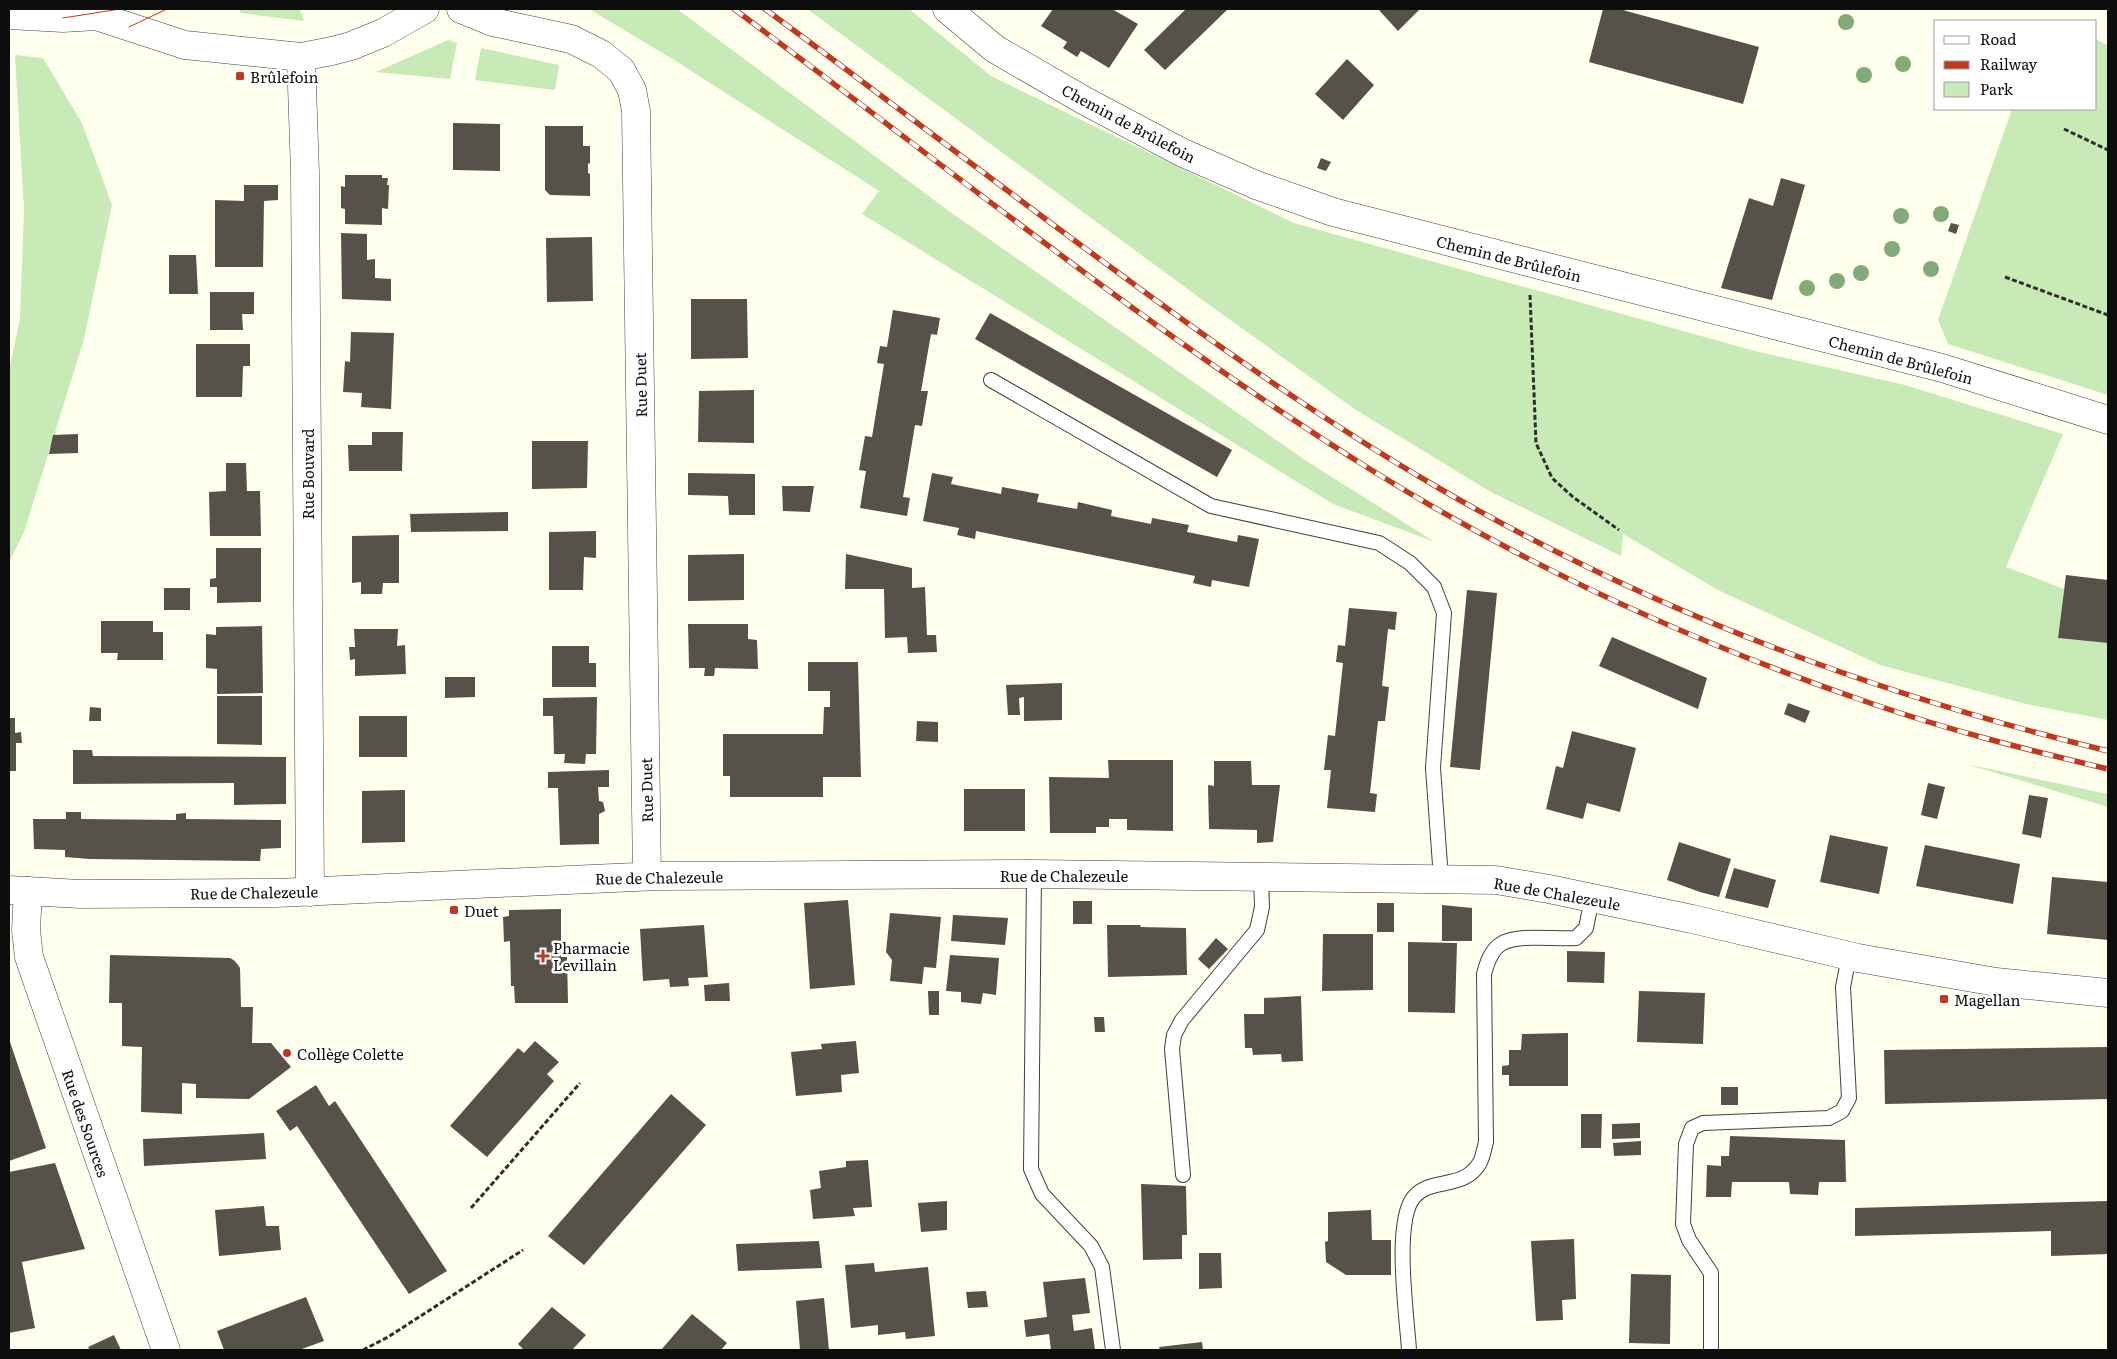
<svg xmlns="http://www.w3.org/2000/svg" width="2117" height="1359" font-family="Literata,serif">
	<rect width="100%" height="100%" fill="#ffffed"/>
	<path fill="#c7eab6" d="M239 9H302L300 10 304 21 241 13Z
		M589 9H677L949 211 1305 460 1435 542 1333 504 862 214 879 191 674 60Z
		M807 9H909L991 76 1294 223 1755 351 1905 385 2063 434 2006 567 2064 589 2058 638 2108 643V720L2026 704 1880 665 1718 590 1623 534 1621 556 1491 492 1356 410 1208 304Z
		M2096 39 2108 46V395L1948 344 1938 320 2012 109H2096Z
		M448 40 457 43 450 79 376 72Z
		M481 48 559 65 555 90 475 80Z
		M15 55 43 58 82 123 112 205 84 339 24 532 9 562V370L20 319 24 209Z
		M1966 764 2108 794V807Z"/>
	<path fill="#565149" d="M1053 9H1112L1138 24 1109 68 1081 51 1077 57 1063 48 1067 42 1041 26Z
		M1186 9H1228L1165 70 1144 50Z
		M1378 9H1420L1398 31Z
		M1603 9H1619L1759 47 1743 104 1589 62Z
		M1347 59 1374 85 1343 120 1315 94Z
		M453 123 500 124V171L453 170Z
		M545 126H583V146H590V163L588 164V173L590 174V196L550 195 545 190Z
		M1321 158 1331 162 1326 171 1317 168Z
		M345 175H382V178H388L387 185H389L388 209 382 208V225L345 224V209L341 208V186L345 187Z
		M1781 178 1805 185 1772 300 1721 288 1749 198 1773 206Z
		M244 185H278V200L264 201 263 267H215V200L244 201Z
		M1951 223 1959 225 1956 234 1948 231Z
		M341 233 367 234V260L375 259V278L391 279V301L342 299Z
		M592 237 593 301 547 302 546 238Z
		M169 255H196L198 294H169Z
		M210 292H254V314H242L243 330H210Z
		M691 299H747L748 358 691 359Z
		M893 310 940 318 937 335 931 334 921 391H928L922 426 915 425 903 497 910 498 907 516 860 508 866 471 859 470 865 436 872 437 884 364 877 363 880 346 887 347Z
		M990 313 1232 450 1217 477 975 339Z
		M351 332 394 333 391 409 361 407 362 393 343 392 345 361 350 362Z
		M196 344H250V366H243L242 397H196Z
		M754 390V443L698 442 699 391Z
		M372 432H403L402 471H349L348 445H372Z
		M78 434V453L49 454 53 435Z
		M532 441H588L587 488 532 489Z
		M226 463H246L247 491H260L261 536H210L209 492 226 491Z
		M688 473 755 474V515H729L728 496 688 495Z
		M932 473 953 477 951 484 1001 494 1002 487 1039 494 1037 502 1077 509 1078 502 1112 510 1111 516 1151 524 1152 518 1189 525 1187 532 1237 542 1238 535 1259 539 1249 587 1212 580 1211 587 1193 583 1195 576 976 531 975 539 957 535 959 528 923 521Z
		M782 486H814L810 512 783 511Z
		M508 512V531L411 532 410 514Z
		M596 531V558L584 557 583 590H549V532Z
		M399 535V583H383L382 594H361V582L352 583V536Z
		M216 548H261V602L217 603V587H210V579L216 578Z
		M744 554V600L688 601V555Z
		M846 554 912 568V588L925 587 927 635H936L937 652 908 653 907 637 885 638 884 589H845Z
		M2066 575 2108 580V643L2058 638Z
		M164 588H190V610H164Z
		M1467 590 1497 593 1480 770 1450 767Z
		M1349 608 1397 612 1395 630 1388 629 1382 686 1389 687 1385 721H1378L1370 793 1377 794 1375 812 1327 808 1331 770H1324L1328 735 1335 736 1343 663 1336 662 1338 645 1345 646Z
		M101 621H153V632H163V660H117L118 653H101Z
		M688 624H748V639L757 640 758 669 715 668 714 676H704L705 668H689Z
		M262 626 263 693 217 694V669L206 668V634L216 635V627Z
		M354 629H398L397 646 405 645 406 674 355 676V659L350 660 349 647H355Z
		M1612 637 1707 678 1698 709 1599 666Z
		M552 646H589V663H596V687H552Z
		M808 662H858L861 777H823V797H730V776H723V734H823L824 707H830V691H808Z
		M445 677H475V697L445 698Z
		M1062 683V720L1024 721V697L1019 698 1020 715H1008L1006 685Z
		M217 696H262V745L217 744Z
		M597 697 596 754H586L585 764 564 763 565 754H554L553 716H543V698Z
		M1788 703 1810 711 1805 723 1784 714Z
		M90 707 101 708V721H89Z
		M359 716H407V757H359Z
		M9 718H15V733L21 732 22 743H16V771H9Z
		M917 721 938 722V742L916 741Z
		M1572 731 1636 748 1620 812 1587 803 1583 819 1546 809 1556 766 1563 768Z
		M73 750H92L93 756 286 757V804L234 805V783L73 784Z
		M1108 760H1173V831L1127 830V819H1109V827H1096V833H1050L1049 777 1109 778Z
		M1214 761H1251L1252 785H1280L1273 842 1257 843V830L1209 829 1208 785 1214 786Z
		M609 770V787H598L599 801 603 802 605 811 599 814V844L560 845 558 788H548V772Z
		M1928 783 1945 787 1937 819 1921 815Z
		M964 789H1025V831H964Z
		M405 790V842L362 843V791Z
		M2029 795 2048 798 2041 838 2022 834Z
		M66 812H81V819L176 820V814L186 813V819L281 820V848L261 849 260 861 89 859 65 857V850L34 849 33 819H66Z
		M1830 835 1888 847 1879 894 1820 882Z
		M1679 842 1731 859 1719 897 1700 892 1667 880Z
		M1925 845 2020 864 2013 904 1916 886Z
		M1734 868 1776 880 1768 908 1725 898Z
		M2052 877 2108 882V940L2047 934Z
		M848 900 855 985 810 989 804 903Z
		M1073 901H1092V924H1073Z
		M1377 903H1394V932H1377Z
		M1442 905 1472 908V941H1442Z
		M561 909V957H567L568 1003H515L514 986H511L510 941 504 942 503 917 509 916V910Z
		M890 913 941 917 936 968 924 967 922 984 890 981 892 960 886 952Z
		M953 915 1008 918 1005 945 951 941Z
		M704 925 708 977 688 978 689 986 670 987 669 979 643 981 640 929Z
		M1107 925H1141L1140 927 1186 928 1187 975 1108 977Z
		M1323 934H1373V990L1322 991Z
		M1216 938 1228 949 1209 969 1198 959Z
		M1408 942 1457 943 1455 1013 1408 1012Z
		M1567 951 1605 952 1604 983 1567 982Z
		M110 955 230 958 235 961 240 968 241 1007H253L252 1043H271L291 1067 249 1099 196 1098V1084L182 1083V1114L141 1112 142 1047 122 1046V1003H109Z
		M950 955 999 958 996 995 983 993 981 1004 961 1002V992L946 991Z
		M729 983 730 1001H705L704 985Z
		M928 991H939V1015H929Z
		M1639 991 1705 993 1703 1044 1637 1042Z
		M1301 996 1303 1061 1282 1062 1281 1054 1253 1055 1252 1048H1245L1244 1014H1264V998Z
		M1094 1017H1104L1105 1032H1095Z
		M1568 1033V1086H1509V1075H1502V1066L1509 1065V1050H1521L1522 1034Z
		M535 1041 559 1062 547 1074 554 1081 487 1157 450 1126 518 1048 524 1053Z
		M856 1041 859 1073 841 1075 842 1092 796 1096 791 1052 822 1049 821 1044Z
		M9 1042H10L46 1148 9 1161Z
		M2108 1047V1099L1885 1104 1884 1050Z
		M316 1085 329 1106 335 1101 447 1271 409 1294 297 1126 290 1131 276 1111Z
		M1721 1087H1738V1105H1721Z
		M671 1094 706 1125 584 1265 548 1236Z
		M1581 1114H1602L1601 1148H1581Z
		M1640 1123V1138L1612 1139V1124Z
		M264 1133 266 1159 144 1166 143 1139Z
		M1730 1136 1845 1140 1846 1182H1819L1818 1195 1790 1194 1789 1182H1732L1731 1197H1706L1707 1165 1721 1166V1156H1729Z
		M1641 1141V1155L1614 1156 1613 1143Z
		M868 1160 872 1207 853 1208 855 1216 813 1219 810 1190 821 1188 819 1171 846 1167V1161Z
		M55 1163 85 1249 22 1262 35 1328 9 1333V1172Z
		M1141 1184 1186 1186 1187 1235H1182V1259L1143 1260Z
		M947 1201V1230L921 1232 918 1203Z
		M2108 1201V1254L2051 1256V1231L1855 1236V1208Z
		M264 1206 266 1226H279L281 1250 219 1256 215 1210Z
		M1371 1210 1372 1240H1391V1275H1346L1326 1262 1325 1242 1328 1241V1212Z
		M1574 1239 1576 1299 1562 1300 1563 1320 1536 1321 1531 1241Z
		M819 1241 822 1268 738 1271 736 1244Z
		M1199 1253H1221L1222 1288 1199 1289Z
		M874 1263 875 1272 928 1267 935 1336 906 1339 905 1332 878 1335V1325L851 1328 845 1265Z
		M1631 1274 1671 1275 1670 1344 1629 1343Z
		M1085 1278 1090 1313 1072 1315 1074 1331 1092 1328 1095 1350H1051L1049 1334 1026 1337 1024 1320 1047 1317 1043 1282Z
		M986 1291 988 1307 968 1308 966 1292Z
		M306 1297 324 1341 299 1350H224L217 1331Z
		M824 1298 829 1350H800L796 1301Z
		M552 1307 586 1335 572 1350H524L518 1344Z
		M692 1314 727 1343 721 1350H661Z
		M114 1335 121 1350H90L88 1347Z
		M1202 1342 1203 1350H1160L1159 1347Z"/>
	<g fill="none" stroke-linecap="round" stroke-linejoin="round">
		<defs>
			<path id="service" d="M991 380 1211 506 1379 543 1410 563 1434 587 1444 613 1433 768 1441 879
				M1034 874 1031 1169 1042 1194 1091 1246 1102 1267 1113 1350
				M1183 1175 1172 1049 1174 1035 1182 1020 1257 930 1262 907 1261 877
				M1409 1350C1407 1317 1393 1221 1414 1197 1431 1177 1463 1190 1479 1164 1483 1158 1484 1149 1486 1142L1484 974C1487 963 1491 950 1501 944 1517 933 1557 940 1576 938L1586 928 1592 898
				M1711 1350V1273L1689 1240 1683 1224 1686 1144 1692 1128 1703 1123 1829 1118 1842 1111 1849 1098 1843 987 1849 956"/>
			<path id="minor" d="M947 9 995 49 1085 101 1181 152 1256 185 1333 212 1942 368 2108 420
				M301 57 305 173 310 892
				M28 891 26 930 29 957 166 1350"/>
			<path id="tertiary" d="M461 9 493 22 571 39 601 54 621 70 632 90 636 111 647 876
				M9 15 63 18 96 16 185 45 301 57 332 51 351 46 383 33 425 9
				M9 890 80 894 276 893 658 876 1034 874 1496 880 1549 889 1692 919 1858 958 1996 982 2108 993"/>
		</defs>
		<use href="#service" stroke="#404040" stroke-width="16"/>
		<use href="#minor" stroke="#404040" stroke-width="29"/>
		<use href="#tertiary" stroke="#404040" stroke-width="29"/>
		<path stroke="#2f2f2f" stroke-width="3" stroke-dasharray="5 2.5" stroke-linecap="butt" d="M2064 129 2108 150
			M2005 277 2108 315
			M1530 295 1536 443 1552 478 1573 497 1619 530
			M471 1208 580 1083
			M363 1350 388 1337 523 1250"/>
		<use href="#service" stroke="#fff" stroke-width="14"/>
		<use href="#minor" stroke="#fff" stroke-width="28"/>
		<use href="#tertiary" stroke="#fff" stroke-width="28"/>
		<path stroke="#c13821" stroke-width="1" d="M63 18 120 9
			M129 27 167 9"/>
		<defs>
			<path id="rail" d="M734 9C945 165 1150 332 1373 471 1528 567 1697 644 1870 703 1948 730 2028 750 2108 769
				M765 9C884 97 1001 187 1120 274 1223 350 1327 423 1437 487 1646 609 1874 694 2108 751"/>
		</defs>
		<use href="#rail" stroke="#c13821" stroke-width="5.5"/>
		<use href="#rail" stroke="#fff" stroke-width="4" stroke-dasharray="11" stroke-linecap="butt"/>
	</g>
	<g fill="#83ab7a">
		<circle cx="1846" cy="22" r="8"/>
		<circle cx="1903" cy="64" r="8"/>
		<circle cx="1864" cy="75" r="8"/>
		<circle cx="1941" cy="214" r="8"/>
		<circle cx="1901" cy="216" r="8"/>
		<circle cx="1892" cy="249" r="8"/>
		<circle cx="1931" cy="269" r="8"/>
		<circle cx="1861" cy="273" r="8"/>
		<circle cx="1837" cy="281" r="8"/>
		<circle cx="1807" cy="288" r="8"/>
	</g>
	<g fill="#c13821" stroke="#fff" stroke-width="2">
		<rect x="235" y="71" width="10" height="10" rx="2.5"/>
		<rect x="449" y="905" width="10" height="10" rx="2.5"/>
		<path d="M540.5 948.5h5v5h5v5h-5v5h-5v-5h-5v-5h5z"/>
		<rect x="1939" y="994" width="10" height="10" rx="2.5"/>
		<circle cx="287" cy="1053" r="5"/>
	</g>
	<g text-anchor="middle" dominant-baseline="central" stroke-width="5" stroke-linejoin="round" paint-order="stroke">
		<g font-size="15" fill="#0d0d0d" stroke="#fff" text-anchor="start">
			<text x="250" y="76">Brûlefoin</text>
			<text x="464" y="910">Duet</text>
			<text x="553" y="947">Pharmacie<tspan x="553" dy="17">Levillain</tspan></text>
			<text x="1954" y="999">Magellan</text>
			<text x="297" y="1053">Collège Colette</text>
		</g>
		<g font-size="15" fill="#0d0d0d" stroke="#fff">
			<text transform="translate(1129 123) rotate(28)">Chemin de Brûlefoin</text>
			<text transform="translate(1509 258) rotate(14)">Chemin de Brûlefoin</text>
			<text transform="translate(1901 359) rotate(15)">Chemin de Brûlefoin</text>
			<text transform="translate(640 385) rotate(-91)">Rue Duet</text>
			<text transform="translate(307 474) rotate(-90)">Rue Bouvard</text>
			<text transform="translate(646 790) rotate(-91)">Rue Duet</text>
			<text x="1064" y="875">Rue de Chalezeule</text>
			<text transform="translate(659 877) rotate(-1)">Rue de Chalezeule</text>
			<text transform="translate(254 892) rotate(-1)">Rue de Chalezeule</text>
			<text transform="translate(1557 893) rotate(10)">Rue de Chalezeule</text>
			<text transform="translate(86 1123) rotate(71)">Rue des Sources</text>
		</g>
	</g>
	<rect width="2117" height="1359" fill="none" stroke="#0d0d0d" stroke-width="20"/>
	<rect x="1934" y="20" width="162" height="90" fill="#ffffff" stroke="#9e9e9e"/>
	<rect x="1944" y="36" width="25" height="8" fill="#ffffff" stroke="#9e9e9e"/>
	<text x="1980" y="45" font-size="15" fill="#0d0d0d">Road</text>
	<rect x="1944" y="61" width="25" height="8" fill="#c13821" stroke="#9e9e9e"/>
	<text x="1980" y="70" font-size="15" fill="#0d0d0d">Railway</text>
	<rect x="1944" y="82" width="25" height="15" fill="#c7eab6" stroke="#9e9e9e"/>
	<text x="1980" y="95" font-size="15" fill="#0d0d0d">Park</text>
</svg>
